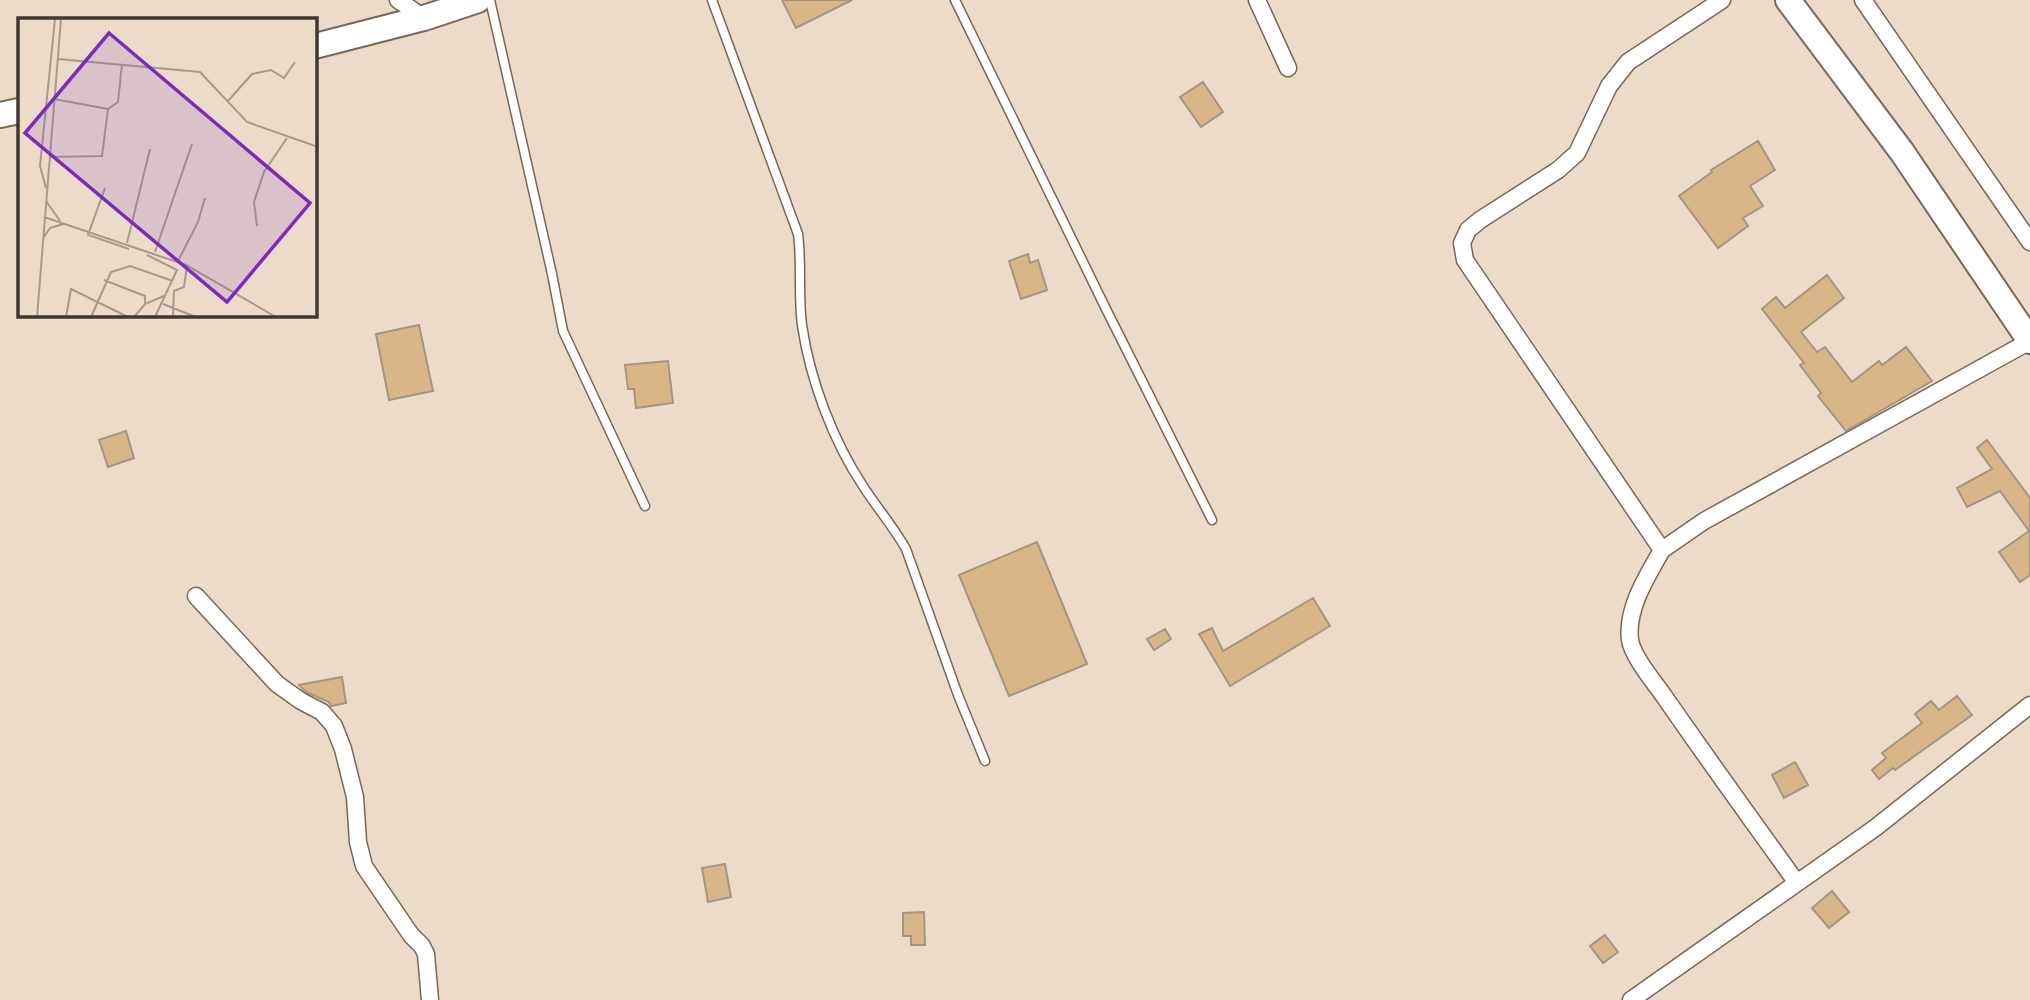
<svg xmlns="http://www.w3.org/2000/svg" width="2030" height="1000" font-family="Arial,sans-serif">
	<rect width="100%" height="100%" fill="#eddbca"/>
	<path fill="#d8b587" stroke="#a39583" stroke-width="2" d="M782 0H852L796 28Z
		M1203 82 1223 112 1201 127 1180 97Z
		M1758 141 1775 170 1750 186 1763 206 1743 218 1748 226 1718 248 1679 196 1712 172 1711 170Z
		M1028 254 1030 263 1038 260 1047 290 1021 299 1009 261Z
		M1827 275 1844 298 1801 332 1817 352 1825 347 1852 382 1879 361 1882 365 1906 347 1932 381 1846 431 1818 396 1821 393 1800 365 1804 363 1762 309 1776 297 1785 308Z
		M419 325 433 391 389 400 376 334Z
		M668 361 673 403 636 408 634 389H628L625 365Z
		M126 431 134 458 108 467 99 440Z
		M1987 440 2030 498V575L2020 582 1999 552 2029 531 2000 491 1967 507 1957 488 1992 469 1977 448Z
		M1037 542 1087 664 1009 696 959 575Z
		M1313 598 1330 626 1230 686 1199 634 1212 628 1223 651Z
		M1165 629 1171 639 1154 650 1147 639Z
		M342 677 346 703 331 706 329 702 306 692 299 685Z
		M1957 696 1972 715 1895 770 1893 768 1879 779 1872 770 1886 758 1882 753 1922 723 1915 714 1931 701 1939 710Z
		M1795 762 1808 785 1784 798 1772 775Z
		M725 864 731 897 708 902 702 868Z
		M1832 891 1849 912 1829 928 1812 908Z
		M924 912 925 945H911V936H903V913Z
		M1605 935 1618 952 1603 963 1590 946Z"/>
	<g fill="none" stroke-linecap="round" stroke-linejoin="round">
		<defs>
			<path id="lane" d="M490 0 552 274 563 331 645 506
				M712 0 798 234C802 264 798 295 802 325 810 380 833 441 863 486 877 508 893 526 906 549L958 695 985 761
				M955 0 1106 309 1212 520"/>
			<path id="street" d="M398 0 424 18
				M1257 0 1288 68
				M1722 0 1628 62 1609 86 1577 153 1558 170 1480 220 1468 230 1462 243 1465 260 1662 550C1647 576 1626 609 1630 640 1633 658 1656 684 1666 699 1709 761 1753 822 1797 883
				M1863 0 2030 242
				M1662 550 1704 521 2030 341
				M196 596 277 684 301 701 322 712 334 726 343 749 355 797 358 842 364 866 411 935 422 946 426 954 430 1000
				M1631 1000 1875 828 2030 705"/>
			<path id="primary" d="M1788 0 1902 152 2030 341
				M315 46 424 18 478 0
				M0 115 19 111"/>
		</defs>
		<use href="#lane" stroke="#766757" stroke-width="11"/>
		<use href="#street" stroke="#766757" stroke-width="19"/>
		<use href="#primary" stroke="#766757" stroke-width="28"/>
		<use href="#lane" stroke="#fff" stroke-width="8"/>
		<use href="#street" stroke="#fff" stroke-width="16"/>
		<use href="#primary" stroke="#fff" stroke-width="24"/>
	</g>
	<g transform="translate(18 18)">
		<rect width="299" height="299" fill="#eddbca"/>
		<path fill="none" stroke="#a79a8d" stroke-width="2" d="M40 41 182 54 229 104 300 129M36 81 90 91M209 84 234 56 253 52 266 60 277 44M31 139 84 138 90 91 100 84 104 46M28 170 22 148 37 1M87 170 70 217 111 231M28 183 42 203M26 199 168 247 258 299M239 208 236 184 246 154 269 120M26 219 32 210 45 206M109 225 132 131M137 234 174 126M129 237 159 252 137 299M160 243 180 204 187 180M86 262 127 278V286M145 286 178 299M19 299 43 1M48 299 53 271 110 299M73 299 93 254 112 248 155 263M116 299 127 286 148 277M155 299 156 273 166 269 169 248"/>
		<path fill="#7b2cbf" fill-opacity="0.15" stroke="#7b2cbf" stroke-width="3.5" d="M91 15 292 185 209 284 7 115Z"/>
		<rect width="299" height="299" fill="none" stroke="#3f3831" stroke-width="3.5"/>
	</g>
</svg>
